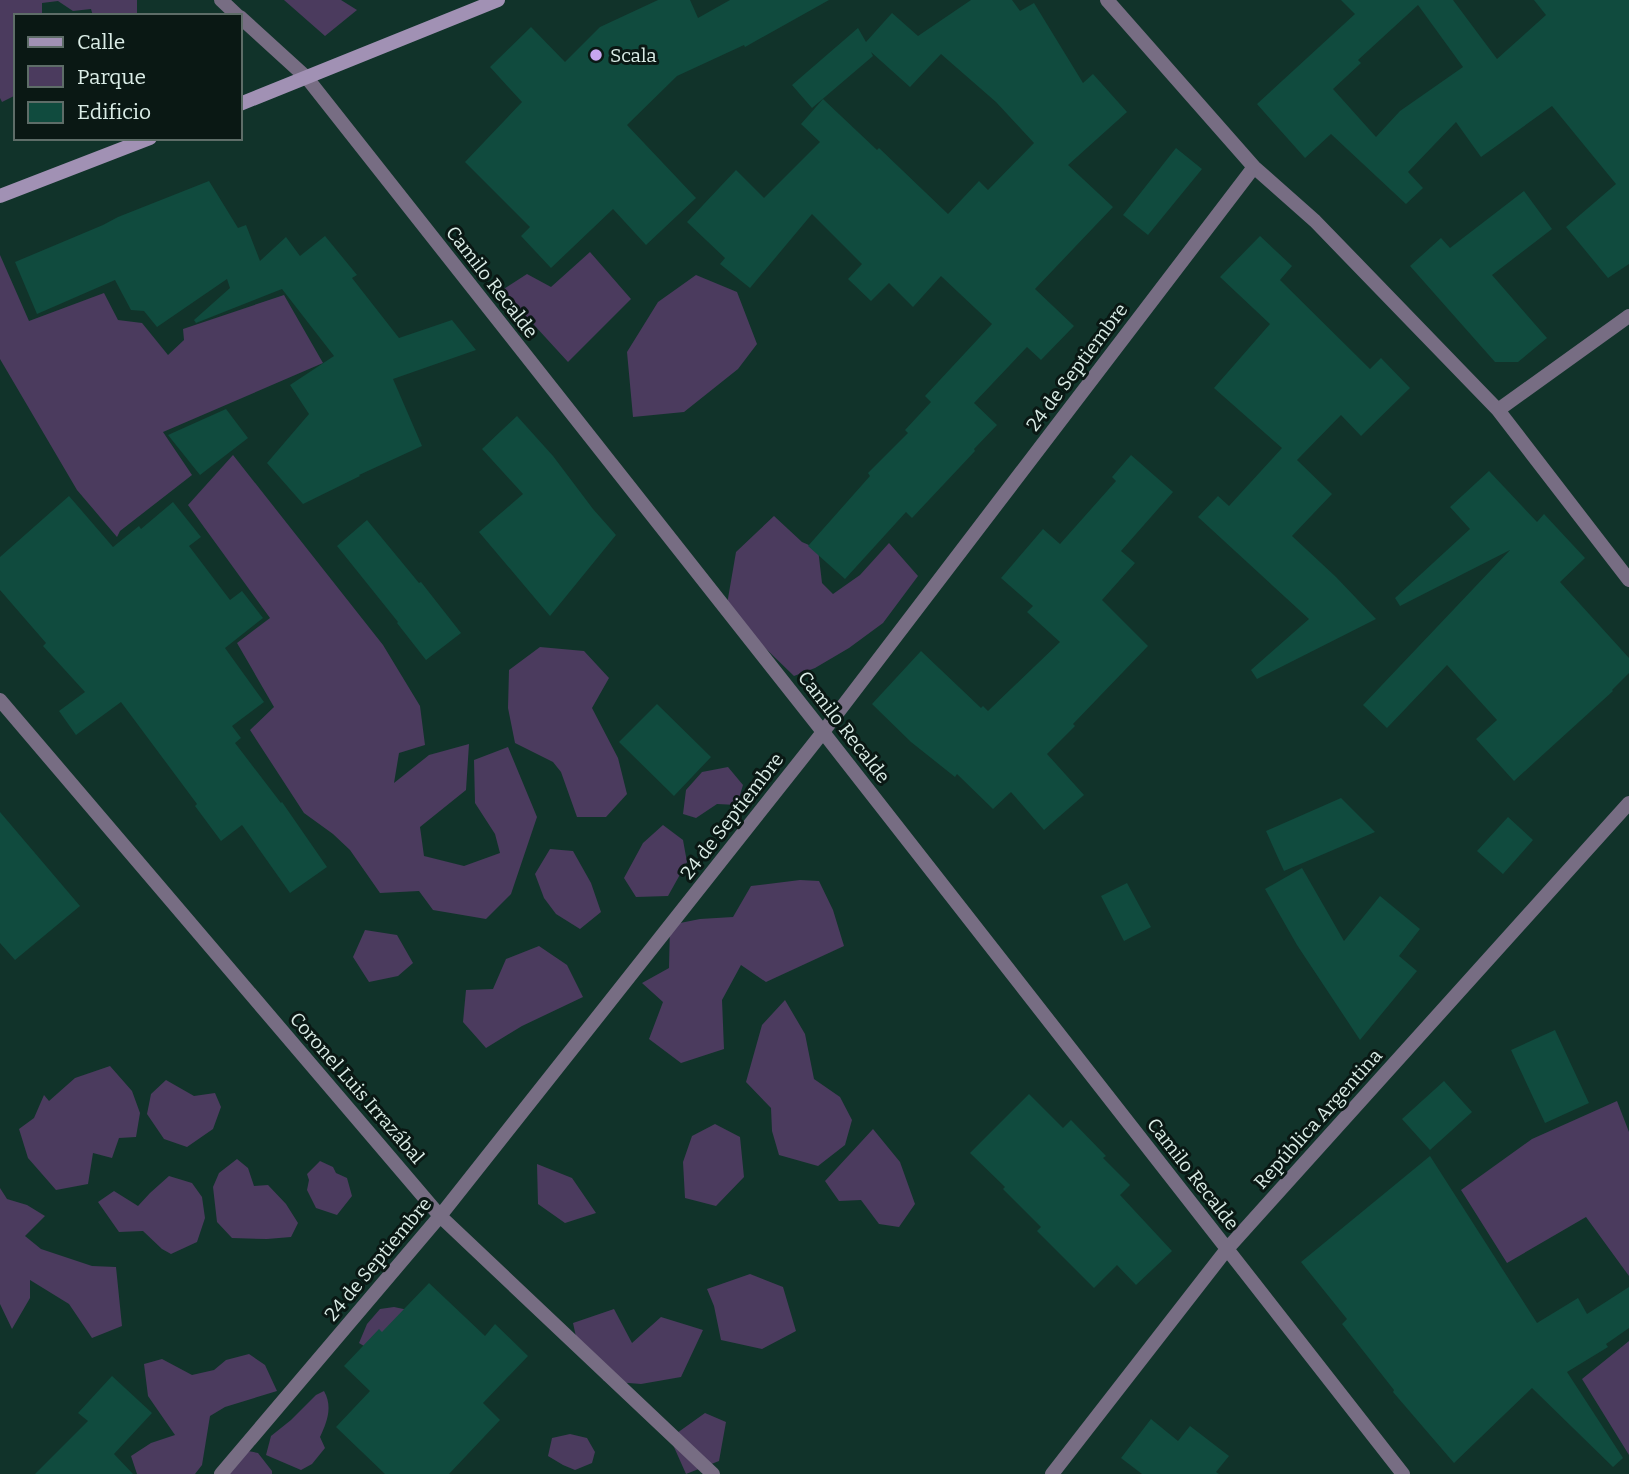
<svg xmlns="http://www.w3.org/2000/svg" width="1629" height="1474" font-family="Bitter,serif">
	<rect width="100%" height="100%" fill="#11332a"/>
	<path fill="#4b3b5e" d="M0 0H137V16H93L91 9 73 11 58 1 42 3V16H16V95L2 102 0 98Z
		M284 0H341L357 10 325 36Z
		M590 252 631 299 568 362 502 290 527 274 551 287Z
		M0 255 29 321 104 293 118 320 142 323 168 355 184 340 183 329 284 295 323 363 163 432 192 475 120 531 117 537 77 490 0 359Z
		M696 275 737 292 757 344 738 369 684 412 633 417 627 352 658 302Z
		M233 455 383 645 420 706 425 745 399 753 394 783 429 755 469 744 466 790 420 827 424 856 464 866 500 853 495 834 475 803 474 760 508 747 537 817 511 894 486 919 433 910 419 891 380 893 350 850 333 834 304 813 250 730 274 707 237 643 270 618 188 505Z
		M774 516 802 542 818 549 822 583 833 594 860 575 889 543 918 576 883 623 849 648 815 668 794 676 726 610 736 552Z
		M540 647 584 651 609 678 592 708 618 758 627 794 606 817H577L561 772 553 762 515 743 508 708 509 670Z
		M728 767 743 785 737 805 717 804 696 818 683 814 686 790 702 772Z
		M663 825 683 840 687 862 668 896 636 897 624 878 643 843Z
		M550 849 573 851 591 883 601 912 580 929 556 914 544 898 535 874Z
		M800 880 819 881 833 910 844 946 766 982 741 965 722 1000 724 1049 681 1063 649 1039 663 1002 642 983 669 968 670 925 700 919 733 917 751 886Z
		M365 930 397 935 413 963 398 976 369 982 353 957Z
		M539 946 567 965 583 997 522 1026 486 1048 463 1022 466 990 493 989 506 959Z
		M785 1000 805 1034 814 1079 840 1097 852 1120 845 1145 818 1166 779 1155 772 1131 771 1108 746 1082 762 1025Z
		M110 1066 132 1091 140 1113 136 1137 119 1138 112 1158 93 1153 88 1184 56 1190 28 1158 19 1129 34 1118 44 1095 49 1101 75 1078Z
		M166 1080 194 1096 215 1093 221 1107 213 1129 187 1147 164 1139 147 1114 151 1094Z
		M1617 1101 1629 1132V1276L1586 1217 1507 1263 1461 1190 1532 1139Z
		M715 1124 740 1137 744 1177 716 1206 685 1198 683 1162 692 1136Z
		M873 1129 900 1162 915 1204 899 1227 879 1224 861 1200 839 1201 825 1181Z
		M237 1159 248 1168 254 1186 268 1185 286 1204 298 1223 291 1237 267 1239 232 1238 217 1222 213 1187 219 1173Z
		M320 1161 333 1167 336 1173 347 1178 352 1196 337 1215 316 1208 307 1190 309 1180 307 1174Z
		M537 1164 572 1178 596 1213 565 1223 538 1204Z
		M169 1176 192 1183 202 1197 205 1218 197 1242 171 1254 162 1249 143 1231 119 1232 98 1202 114 1191 138 1206 150 1193Z
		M0 1188 7 1199 27 1205 45 1216 25 1236 41 1249 92 1266 116 1267 122 1326 92 1338 69 1304 30 1280V1298L12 1329 0 1304Z
		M750 1274 783 1287 796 1331 762 1349 721 1340 714 1306 707 1289Z
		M394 1307 413 1311 385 1359 359 1343 367 1324 380 1309Z
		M614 1309 632 1343 661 1317 703 1330 681 1377 641 1384 604 1381 578 1346 573 1323Z
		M1629 1341V1455L1582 1379Z
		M249 1354 265 1365 277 1391 225 1407 210 1416 202 1465 195 1474H137L131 1456 151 1443 175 1435 148 1396 144 1364 162 1359 192 1375 214 1370 226 1360Z
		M324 1391C333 1407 327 1422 320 1437L325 1448 312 1464 301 1470 266 1455 271 1436 291 1420 316 1395Z
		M705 1413 726 1422 719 1461 686 1474 670 1438Z
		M570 1434 587 1438 595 1452 592 1463 575 1470 563 1465 548 1456 552 1438Z
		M243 1450 258 1453 272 1471V1474H229Z"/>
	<path fill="#104b3e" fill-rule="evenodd" d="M658 0H690L698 18 730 0H829L745 47 744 45 677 76 627 125 696 198 646 245 613 209 551 268 521 236 530 227 465 162 522 102 490 67 531 27 565 62 600 27Z
		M971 0H1012L1020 11 1034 3 1083 83 1093 74 1127 112 1068 165 1113 207 1035 289 1074 326 1041 360 1027 347 974 403 997 425 974 449 975 451 912 518 906 512 845 579 808 546 870 476 868 473 908 433 905 430 931 402 925 396 992 324 941 276 913 307 889 283 871 301 848 279 862 264 812 214 750 288 720 264 725 258 687 222 736 170 764 198 820 142 801 124 823 99 877 150 879 148 948 214 979 181 988 190 1034 143 996 102 941 54 910 87 871 52 873 56 812 108 792 85 858 28 866 42 892 13 918 36Z
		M1341 0H1453L1497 59 1546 15 1534 0H1629V264L1608 278 1566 227 1616 184 1552 106 1481 157 1456 122 1408 172 1423 188 1406 204 1331 134 1305 158 1257 104 1355 14ZM1418 5 1463 67 1400 111 1376 137 1333 89 1361 63 1358 60Z
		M1176 148 1202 169 1148 235 1123 215Z
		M209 181 238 228 246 225 260 261 286 237 300 256 325 236 357 275 352 278 399 338 452 320 476 350 393 379 422 446 359 475 360 476 303 504 267 463 309 414 290 385 334 356 282 289 196 323 194 320 230 288 227 279 157 327 144 311 131 310 115 280 37 314 15 262 103 225 118 217Z
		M1524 191 1552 229 1492 275 1547 338 1518 362H1495L1410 266 1441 238 1450 248Z
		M1260 236 1292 266 1280 280 1370 369 1381 358 1410 388 1361 436 1341 415 1297 460 1332 494 1292 536 1336 577 1376 619 1257 679 1251 670 1309 619 1198 517 1218 496 1229 506 1282 448 1214 388 1270 324 1220 277Z
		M226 409 248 438 200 475 168 435Z
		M517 416 553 456 593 509 616 535 550 616 479 532 523 494 482 449Z
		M1131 455 1173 492 1121 551 1135 563 1102 600 1148 646 1073 724 1075 726 1047 754 1084 795 1044 830 1011 792 993 809 957 774 955 777 911 742 872 704 921 651 981 708 983 706 988 711 1060 642 1027 612 1033 606 1001 578 1043 529 1060 544 1116 481 1112 477Z
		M1489 471 1537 522 1544 514 1585 558 1560 582 1629 658V673L1612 690 1613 691 1514 781 1476 739 1497 720 1447 665 1387 728 1363 705 1510 550 1400 606 1395 598 1470 529 1450 507Z
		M69 496 113 547 139 526 141 529 173 502 201 537 189 546 230 600 242 591 263 618 225 648 264 702 232 726 241 738 235 743 281 803 282 802 327 867 290 893 242 825 221 841 195 806 197 804 121 702 76 735 59 711 85 692 43 646 46 643 0 590V557Z
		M367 520 419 583 421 582 461 633 426 660 397 623 398 622 337 546Z
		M657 704 711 757 674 796 619 742Z
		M1341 798 1375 832 1284 871 1266 831Z
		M0 812 80 906 15 960 0 943Z
		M1508 817 1533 840 1503 874 1477 851Z
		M1302 868 1344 941 1380 896 1420 929 1399 956 1417 971 1360 1040 1297 945 1265 889Z
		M1127 883 1151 927 1124 941 1101 896Z
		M1555 1030 1589 1103 1545 1123 1511 1050Z
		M1444 1081 1472 1112 1430 1150 1402 1119Z
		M1029 1094 1063 1128 1071 1120 1106 1156 1103 1158 1130 1185 1120 1195 1172 1251 1136 1285 1117 1265 1094 1288 1037 1231 1041 1227 1003 1189 1005 1187 970 1153Z
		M1430 1156 1537 1323 1578 1298 1587 1314 1629 1287V1328L1606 1344 1608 1347 1567 1372 1623 1458 1613 1467 1532 1388 1454 1463 1393 1392 1394 1390 1342 1324 1347 1319 1301 1262Z
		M429 1283 485 1336 495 1324 528 1356 483 1403 500 1420 449 1474H385L336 1427 370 1391 344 1366 379 1329 382 1332Z
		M112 1376 152 1413 114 1454 133 1474H35L88 1421 78 1413Z
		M1151 1419 1178 1441 1190 1426 1229 1456 1216 1472 1219 1474H1142L1121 1458Z"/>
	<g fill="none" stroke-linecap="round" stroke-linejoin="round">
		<path stroke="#776d83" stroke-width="14" d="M221 0 238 16
			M1107 0 1254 167 1315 221 1498 410 1629 580
			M240 17 307 78 823 732 1403 1474
			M1498 410 1629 316
			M0 700 440 1216 713 1474
			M221 1474 440 1216 823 732 1254 167
			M1052 1474 1227 1249 1629 803"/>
		<path stroke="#a191b4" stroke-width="14" d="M240 104 498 0
			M0 196 150 138"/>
	</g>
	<circle fill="#c8a6ef" stroke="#0a1814" stroke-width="2.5" cx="596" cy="55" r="7"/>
	<g text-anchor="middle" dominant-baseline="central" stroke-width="6" stroke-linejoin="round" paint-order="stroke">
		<g font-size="19" fill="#dbede7" stroke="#0a1814" text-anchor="start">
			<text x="610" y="55">Scala</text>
		</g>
		<g font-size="19" fill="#dbede7" stroke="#0a1814">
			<text transform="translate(492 282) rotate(52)">Camilo Recalde</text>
			<text transform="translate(1077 367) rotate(-53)">24 de Septiembre</text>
			<text transform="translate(844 727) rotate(52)">Camilo Recalde</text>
			<text transform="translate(732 816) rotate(-52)">24 de Septiembre</text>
			<text transform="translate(357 1088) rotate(49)">Coronel Luis Irrazábal</text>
			<text transform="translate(1318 1119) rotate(-48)">República Argentina</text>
			<text transform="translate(1193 1174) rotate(52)">Camilo Recalde</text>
			<text transform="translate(378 1259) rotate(-50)">24 de Septiembre</text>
		</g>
	</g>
	<rect x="14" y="14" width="228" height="126" fill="#0a1814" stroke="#5e6d68" stroke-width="2"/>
	<rect x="28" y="37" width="35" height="10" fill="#a191b4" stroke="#5e6d68" stroke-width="2"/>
	<text x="77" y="49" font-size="21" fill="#dbede7">Calle</text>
	<rect x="28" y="66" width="35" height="21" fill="#4b3b5e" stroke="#5e6d68" stroke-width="2"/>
	<text x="77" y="84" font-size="21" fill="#dbede7">Parque</text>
	<rect x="28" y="102" width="35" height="21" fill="#104b3e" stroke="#5e6d68" stroke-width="2"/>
	<text x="77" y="119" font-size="21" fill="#dbede7">Edificio</text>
</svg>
